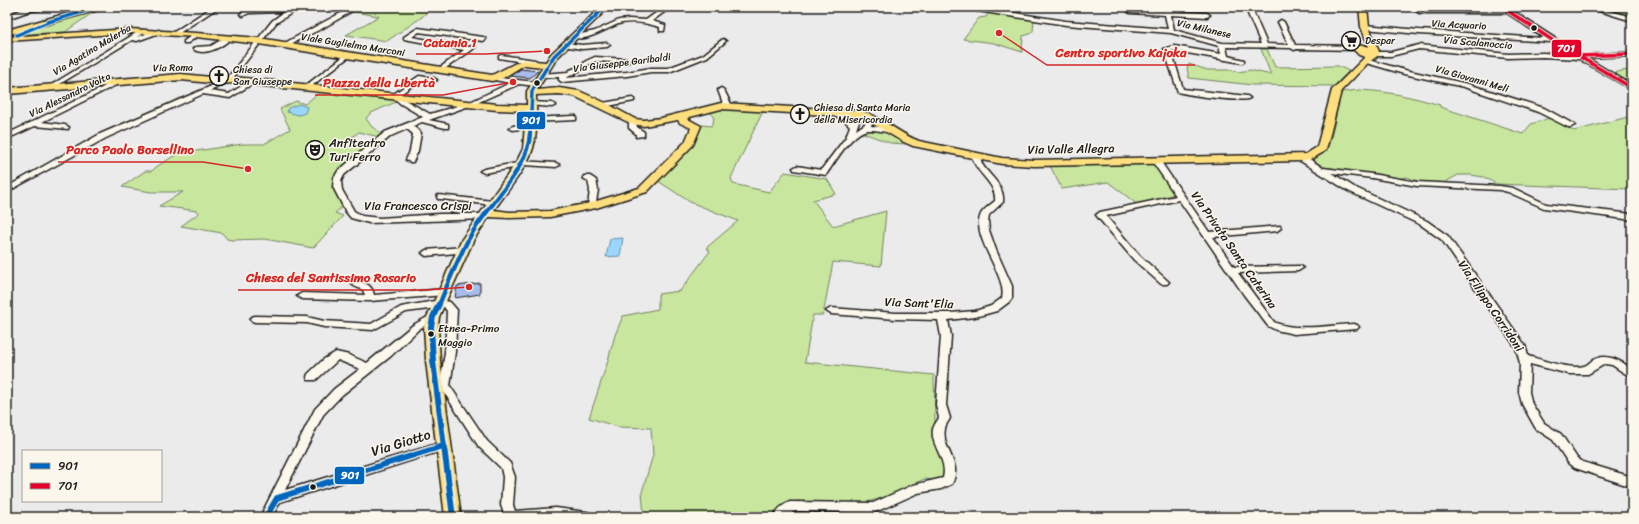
<svg xmlns="http://www.w3.org/2000/svg" width="1639" height="524" font-family="Sriracha,sans-serif">
	<rect width="100%" height="100%" fill="#ebebec"/>
	<filter id="ink" filterUnits="userSpaceOnUse"><feTurbulence type="fractalNoise" baseFrequency=".025" numOctaves="2"/><feDisplacementMap in="SourceGraphic" scale="8" xChannelSelector="R" yChannelSelector="G"/><feConvolveMatrix kernelMatrix="1 2 1 2 8 2 1 2 1" color-interpolation-filters="sRGB"/></filter>
	<g filter="url(#ink)">
		<path fill="#c8e69e" stroke="#72815d" d="M362 7H432L422 17 387 41 346 35 379 16 353 12Z
			M1593 7H1632V18Z
			M95 11 65 32 27 34 32 30Z
			M988 13 1034 20 1033 31 1030 34 1023 36 1022 52 994 43 963 39 979 18 986 17Z
			M1261 49H1267L1275 67 1338 66 1349 71 1334 86 1253 85 1189 78 1187 68 1189 64 1207 70H1231L1238 72 1250 70 1271 75Z
			M1632 69V86L1612 73Z
			M322 90 389 97 396 102 371 113 366 118 371 126 383 135 379 137 359 132 348 140 369 147 359 156 353 158 354 159 334 175 333 185 344 205 335 213 343 216 313 248 265 239 232 240 227 239 222 233 181 226 199 213 198 211 159 206 183 192H151L122 187 145 171H152L156 167 177 154 242 144H264L290 129 280 109 296 101 305 104Z
			M1359 90C1387 91 1413 97 1440 105V107L1523 134 1531 124 1550 118 1574 131 1632 116V189L1496 184 1484 177 1470 175H1458L1444 183 1420 182 1407 177 1397 179 1339 169 1323 167 1312 159C1315 158 1320 156 1323 154 1333 146 1336 106 1342 92Z
			M723 109 763 111 731 178 733 184 769 192 785 172 827 179 836 194 813 200 833 226 886 211 881 266 833 262 823 315H813L805 362 934 375 935 422 933 434 943 456 945 475 939 480 924 479 889 496 860 504 797 501 785 503 772 517H644L642 492 653 455 651 428 618 427 589 418 607 364 615 335 623 316 658 309V294L680 291 710 251 706 248 738 221 690 202 658 181 691 145 702 125 711 126 714 119 710 111Z
			M872 129 886 132 906 144 890 143 861 132Z
			M1155 164 1174 194 1138 205 1108 182 1062 189 1050 166Z"/>
		<path fill="#9bd7fc" stroke="#688ca2" d="M299 104 307 107 305 113 299 115 287 112 288 108Z
			M623 238 620 256 606 257 610 239Z"/>
		<path fill="#a9bdec" stroke="#1c1c1c" d="M521 69 538 71 530 78 510 76Z
			M480 283V294L455 298 457 286Z"/>
		<g fill="none" stroke-linecap="round" stroke-linejoin="round">
			<defs>
				<path id="minor" d="M45 7V9L30 11 7 19V15L29 7Z
					M212 7H219L176 35 171 34Z
					M294 7H301L276 23 233 78 227 83 210 91 229 94 251 80H255V82L230 98 203 94 106 138 7 192V187L100 134 223 81 229 76 272 21 284 12 249 13 243 16 240 14C249 6 278 8 291 8Z
					M352 7H359L323 28 286 46 281 45Z
					M664 7H671L652 21 665 25 664 31H660V27L656 26C646 23 633 21 622 23 609 26 584 45 572 36L595 31 619 20 629 19 646 20Z
					M962 7H976L1066 21 1168 29 1165 15 1130 13 1127 11 1130 9 1165 11 1164 7H1170L1171 11 1207 13 1210 15 1207 17 1171 15 1174 30 1222 43 1261 44 1245 7H1251L1267 44 1289 45 1278 22 1281 20 1284 22 1295 45 1361 46 1364 48 1361 50 1297 49 1294 50 1291 48 1226 47 1228 56 1244 60V62L1242 63 1171 50 1183 89 1247 96 1250 98C1244 103 1188 95 1178 92L1164 49 1174 46 1221 54 1219 46 1171 33 1066 25 965 9Z
					M1499 7H1506L1511 10 1581 55 1632 52V56L1587 58 1632 85V90L1579 59 1543 57 1508 58 1419 49 1391 56H1376L1373 54 1376 52H1391L1419 45 1508 54 1543 53 1573 55 1551 42 1419 34 1365 29 1362 27 1365 25 1419 30 1544 38 1507 13H1419L1416 11 1419 9H1501Z
					M1586 7H1596L1632 17V21Z
					M418 28 483 37 486 39 483 41 419 32 412 37 468 47 474 46 475 47 472 50 440 72 438 71V69L464 50 404 39V37Z
					M141 30 146 31 137 37 159 30 162 32 137 41 132 40 53 88H49L48 87Z
					M194 34 199 35 188 43H184V41Z
					M226 37 231 38C223 47 204 57 193 49L196 47 211 46Z
					M723 39 726 41 725 42 707 57 669 72H651L627 76 562 82 559 80V77L541 78 538 76 541 74 568 72 570 70 581 66 586 61 595 57 627 59 630 61 627 63 596 61 590 63 585 68 566 78 627 72 651 68H668L703 55Z
					M565 43 582 45 607 43 610 45 607 47 582 49 563 46V44Z
					M348 53 350 54V56L309 88H305V86Z
					M501 55 535 60 538 62 535 64 499 58V56Z
					M1365 59 1405 70 1468 84 1544 108 1575 125 1571 127H1568L1538 112 1464 87 1404 74 1363 62V60Z
					M419 76 434 78 437 80 434 82 420 80 398 96 430 114 468 103 510 83 490 79V77L536 82 539 84 536 86 519 84 472 105 429 120 448 124V128H445L422 122 413 126 421 133 418 151 413 162H410L406 160 410 151 413 134 407 129 391 136 344 175 341 181 342 190 354 211 362 216 380 218 440 214H483L486 215 487 217 486 219 369 223 351 218 346 212 333 187 334 178 338 171 385 132 423 117 401 104 391 96Z
					M120 79 123 81 122 82 42 122 65 125 69 127 68 129 35 126 7 139V134Z
					M721 88 724 90 732 106 728 108 724 106 718 90Z
					M632 98 634 99V101L603 107 599 105 603 103Z
					M531 102 552 103 556 105 552 107 529 105 527 104Z
					M829 111H832L849 115 853 120 859 115 869 113 873 119 871 126 895 129 896 131 892 133C884 132 872 128 864 131 849 137 835 162 826 175L794 170 793 168 797 166 821 170 846 137 850 126 843 119 829 115ZM864 118 865 124 856 130 859 121Z
					M573 116H576V120L531 122 527 120 531 118Z
					M629 119H635L637 127 644 132V136L636 137V134L629 128Z
					M531 123H534V127L513 130 509 128 513 126Z
					M973 155H979C981 159 981 163 984 167 992 178 1005 187 1003 202L989 215 988 221 989 230 996 250 1012 286V298L1009 302 997 311 975 317 948 320 951 336 946 405 950 418C949 421 945 425 945 429 941 449 963 462 952 484L941 489 918 493 873 513 798 511 793 512 787 517H773C776 511 783 504 790 502L873 503 913 485 943 478C948 459 930 446 933 429 934 425 937 421 939 418L936 405 941 336 938 320 896 319 831 314 826 311 831 308 896 313H951L975 311 991 306 1002 298C1008 276 970 237 981 214 984 209 990 205 995 201 997 183 976 174 972 157Z
					M1299 156H1305L1323 168 1372 174 1417 182 1500 186 1513 188 1546 204 1632 214V220L1544 208 1508 192 1500 190 1417 186 1372 178 1332 173 1354 187 1427 221 1448 236 1525 345 1528 356C1543 360 1570 370 1584 366 1588 365 1591 361 1594 359 1608 353 1621 361 1632 369V378L1612 365 1605 364 1588 374H1569L1530 364 1529 392 1532 404 1544 423 1561 434 1577 458 1583 462 1632 477V487L1575 468 1569 464 1553 440 1536 429 1522 404 1519 392 1520 363 1516 348 1442 240 1421 225 1348 191 1299 160 1298 158Z
					M1153 159H1159L1209 232 1280 226 1281 228 1277 231 1213 237 1234 267 1301 266 1303 268 1298 271 1238 273 1274 322C1296 332 1330 325 1354 324L1357 325 1359 327 1357 329 1294 334 1276 330 1268 326 1244 295 1179 200 1106 216 1140 256 1169 282 1167 284H1161L1134 260 1096 215 1100 212 1176 196 1152 161Z
					M518 161 556 163 560 165 556 167 524 165 520 167 484 173 480 171 484 169 517 163Z
					M584 176H590L596 180 598 190 595 208H589L588 206 590 190 588 181 583 178Z
					M438 195 493 201 497 203 493 205 441 199H438L437 197Z
					M463 247 466 248 467 250 466 252 426 256 422 253 426 250Z
					M357 281C366 283 372 285 374 295L445 289 450 292 445 295 370 301 302 299 297 296 302 293 365 295 363 290 354 286 352 284Z
					M440 300 450 302 457 310 455 352 450 386 487 441 510 463 515 477 513 505 515 511 556 508 586 512 590 513 592 517H505L501 505 503 477 501 468 479 447 440 386 445 352 447 311 444 307 406 312 373 330 324 327 307 323 255 322 252 321 250 319 252 317 255 316 307 317 324 321 371 324 401 307Z
					M433 314 438 317 436 319 419 329 391 356 342 395 323 415 285 490 443 442 447 443 449 446 447 449 280 502 272 517H260L315 409 334 389 360 369 338 360 316 380H308L307 377 308 374 324 359 336 352 349 355 367 363 413 325Z"/>
				<path id="major" d="M90 7H103L102 9 7 35V30Z
					M601 7H609L557 58 537 90 559 88 579 91 606 103 635 119 644 120 661 118 721 103 861 111C883 117 899 134 919 141L1002 158 1034 160 1306 154 1317 147 1332 90 1365 57 1359 55 1354 50 1362 45 1369 47 1361 27 1359 7H1367L1369 27 1380 54 1368 63 1341 91 1326 150 1314 158 1302 161 1034 166 1002 164 913 146C894 139 879 125 859 117L721 109 690 117 688 119 701 126 693 145 647 192 596 208 550 217 509 218 489 217 474 239 439 317 438 327 440 361 461 517H445L426 361 424 327 427 317 462 239 516 163 523 149 526 111 497 110 234 83 221 84 181 80 7 94V88L181 74 221 78 234 77 497 104 527 105V91L543 67 524 65 503 78 492 81 259 44 196 37 130 33 7 41V37L130 29 196 33 259 38 492 75 522 60 546 62 551 54ZM559 94 574 96 632 124 644 126 678 120 680 123 691 128 685 142 639 188 590 203 550 211 509 212 494 210C505 194 528 166 533 148 538 131 536 112 536 95Z"/>
			</defs>
			<use href="#minor" stroke="#1c1c1c" stroke-width="3"/>
			<use href="#major" stroke="#1c1c1c" stroke-width="3"/>
			<use href="#minor" fill="#fbf7ec" fill-rule="evenodd"/>
			<use href="#major" fill="#fedf80" fill-rule="evenodd"/>
			<defs>
				<path id="bus-1-far2" d="M17 35 48 22 99 7
					M530 134 532 91 554 56 605 7"/>
				<path id="bus-1-far1" d="M439 305C448 283 457 261 468 240 485 207 529 170 530 133"/>
				<path id="bus-1" d="M439 304 433 317 431 327 433 361 453 517
					M266 517 277 498 443 446"/>
				<path id="bus-2" d="M1502 7 1552 40 1632 88
					M1579 56 1632 54"/>
			</defs>
			<use href="#bus-1-far2" stroke="#fbf7ec" stroke-width="5.5"/>
			<use href="#bus-1-far1" stroke="#fbf7ec" stroke-width="8"/>
			<use href="#bus-1" stroke="#fbf7ec" stroke-width="9"/>
			<use href="#bus-2" stroke="#fbf7ec" stroke-width="5.5"/>
			<use href="#bus-1-far2" stroke="#0065bd" stroke-width="3.5"/>
			<use href="#bus-1-far1" stroke="#0065bd" stroke-width="4.5"/>
			<use href="#bus-1" stroke="#0065bd" stroke-width="6"/>
			<use href="#bus-2" stroke="#e4002b" stroke-width="3.5"/>
		</g>
	</g>
	<defs>
		<symbol id="supermarket-ring" viewBox="-11 -11 22 22"><circle r="9.5" fill="#fbf7ec" stroke="#1c1c1c" stroke-width="1.5"/><path d="M-6-5.5h2.5l.6 2H6L4.5 2H-2.5L-4.4-4H-6ZM-1.5 3.2a1.3 1.3 0 1 0 .1 0ZM3 3.2a1.3 1.3 0 1 0 .1 0Z" fill="#1c1c1c"/></symbol>
		<symbol id="church-ring" viewBox="-11 -11 22 22"><circle r="9.5" fill="#fbf7ec" stroke="#1c1c1c" stroke-width="1.5"/><path d="M-1.2-6h2.4v3.5h3.3v2.4h-3.3V6h-2.4V-.1h-3.3v-2.4h3.3Z" fill="#1c1c1c"/></symbol>
		<symbol id="theatre-ring" viewBox="-11 -11 22 22"><circle r="9.5" fill="#fbf7ec" stroke="#1c1c1c" stroke-width="1.5"/><path d="M-5-5.5Q0-4 5-5.5V0Q5 5 0 6Q-5 5-5 0ZM-3.3-2.5H-1v1.5H-3.3ZM1-2.5H3.3v1.5H1ZM-2.8 1Q0 5.5 2.8 1Z" fill="#1c1c1c"/></symbol>
	</defs>
	<g fill-rule="evenodd">
		<use href="#supermarket-ring" x="1340" y="30" width="22" height="22"/>
		<use href="#church-ring" x="208" y="65" width="22" height="22"/>
		<use href="#church-ring" x="789" y="103" width="22" height="22"/>
		<use href="#theatre-ring" x="304" y="139" width="22" height="22"/>
	</g>
	<g fill="#1c1c1c" stroke="#fbf7ec" stroke-width="1.5">
		<circle cx="1534" cy="28" r="3.5"/>
		<circle cx="537" cy="83" r="3.5"/>
		<circle cx="431" cy="334" r="3.5"/>
		<circle cx="313" cy="487" r="3.5"/>
	</g>
	<g text-anchor="middle" dominant-baseline="central" stroke-width="3" stroke-linejoin="round" paint-order="stroke">
		<g font-size="10" fill="#1c1c1c" stroke="#fbf7ec">
			<text transform="translate(1459 25) rotate(3)">Via Acquario</text>
			<text transform="translate(1204 29) rotate(13)">Via Milanese</text>
			<text transform="translate(1478 43) rotate(5)">Via Scalanoccio</text>
			<text transform="translate(353 45) rotate(9)">Viale Guglielmo Marconi</text>
			<text transform="translate(92 50) rotate(-31)">Via Agatino Malerba</text>
			<text transform="translate(622 63) rotate(-7)">Via Giuseppe Garibaldi</text>
			<text transform="translate(173 68) rotate(-1)">Via Roma</text>
			<text transform="translate(1472 79) rotate(16)">Via Giovanni Meli</text>
			<text transform="translate(70 95) rotate(-26)">Via Alessandro Volta</text>
		</g>
		<g font-size="10" fill="#1c1c1c" stroke="#fbf7ec" text-anchor="start">
			<text x="1365" y="41">Despar</text>
			<text x="233" y="70">Chiesa di<tspan x="233" dy="12">San Giuseppe</tspan></text>
			<text x="814" y="108">Chiesa di Santa Maria<tspan x="814" dy="12">della Misericordia</tspan></text>
		</g>
		<g font-size="11" fill="#1c1c1c" stroke="#fbf7ec" text-anchor="start">
			<text x="438" y="328">Etnea-Primo<tspan x="438" dy="14">Maggio</tspan></text>
		</g>
		<g font-size="12" fill="#1c1c1c" stroke="#fbf7ec" text-anchor="start">
			<text x="329" y="143">Anfiteatro<tspan x="329" dy="14">Turi Ferro</tspan></text>
		</g>
		<g font-size="12" fill="#1c1c1c" stroke="#fbf7ec">
			<text transform="translate(1071 149) rotate(-1)">Via Valle Allegra</text>
			<text x="418" y="206">Via Francesco Crispi</text>
			<text transform="translate(1234 250) rotate(55)">Via Privata Santa Caterina</text>
			<text transform="translate(919 303) rotate(2)">Via Sant'Elia</text>
			<text transform="translate(1491 306) rotate(56)">Via Filippo Corridoni</text>
		</g>
		<g font-size="14" fill="#1c1c1c" stroke="#fbf7ec">
			<text transform="translate(401 443) rotate(-17)">Via Giotto</text>
		</g>
	</g>
	<path fill="none" stroke="#d62828" stroke-width="1.5" d="M547 51L485 54H416M999 33L1047 65H1195M513 82L443 95H315M248 169L203 162H58M469 287L424 290H238"/>
	<g fill="#d62828" stroke="#fbf7ec" stroke-width="1.5">
		<circle cx="547" cy="51" r="4"/>
		<circle cx="999" cy="33" r="4"/>
		<circle cx="513" cy="82" r="4"/>
		<circle cx="248" cy="169" r="4"/>
		<circle cx="469" cy="287" r="4"/>
	</g>
	<g font-size="13" text-anchor="middle" font-weight="bold" fill="#d62828" stroke="#fbf7ec" stroke-width="3" stroke-linejoin="round" paint-order="stroke">
		<text x="450" y="47">Catania 1</text>
		<text x="1121" y="57">Centro sportivo Kajoka</text>
		<text x="379" y="87">Piazza della Libertà</text>
		<text x="130" y="154">Parco Paolo Borsellino</text>
		<text x="331" y="282">Chiesa del Santissimo Rosario</text>
	</g>
	<g stroke="#fbf7ec" stroke-width="1.5">
		<rect x="1551" y="39" width="31" height="19" rx="4" fill="#e4002b"/>
		<rect x="516" y="111" width="30" height="19" rx="4" fill="#0065bd"/>
		<rect x="334" y="466" width="31" height="19" rx="4" fill="#0065bd"/>
	</g>
	<g font-size="11" text-anchor="middle" font-weight="bold" fill="#fff">
		<text x="1566" y="52">701</text>
		<text x="531" y="124">901</text>
		<text x="350" y="479">901</text>
	</g>
	<rect width="1639" height="524" fill="none" stroke="#fbf7ec" stroke-width="24"/>
	<rect x="12" y="12" width="1615" height="500" fill="none" stroke="#1c1c1c" stroke-width="1.5" filter="url(#ink)"/>
	<rect x="22" y="450" width="140" height="52" fill="#fbf7ec" stroke="#a29f99"/>
	<rect x="30" y="463" width="20" height="6" fill="#0065bd" stroke="#a29f99"/>
	<text x="58" y="470" font-size="12" fill="#1c1c1c">901</text>
	<rect x="30" y="483" width="20" height="6" fill="#e4002b" stroke="#a29f99"/>
	<text x="58" y="490" font-size="12" fill="#1c1c1c">701</text>
</svg>
